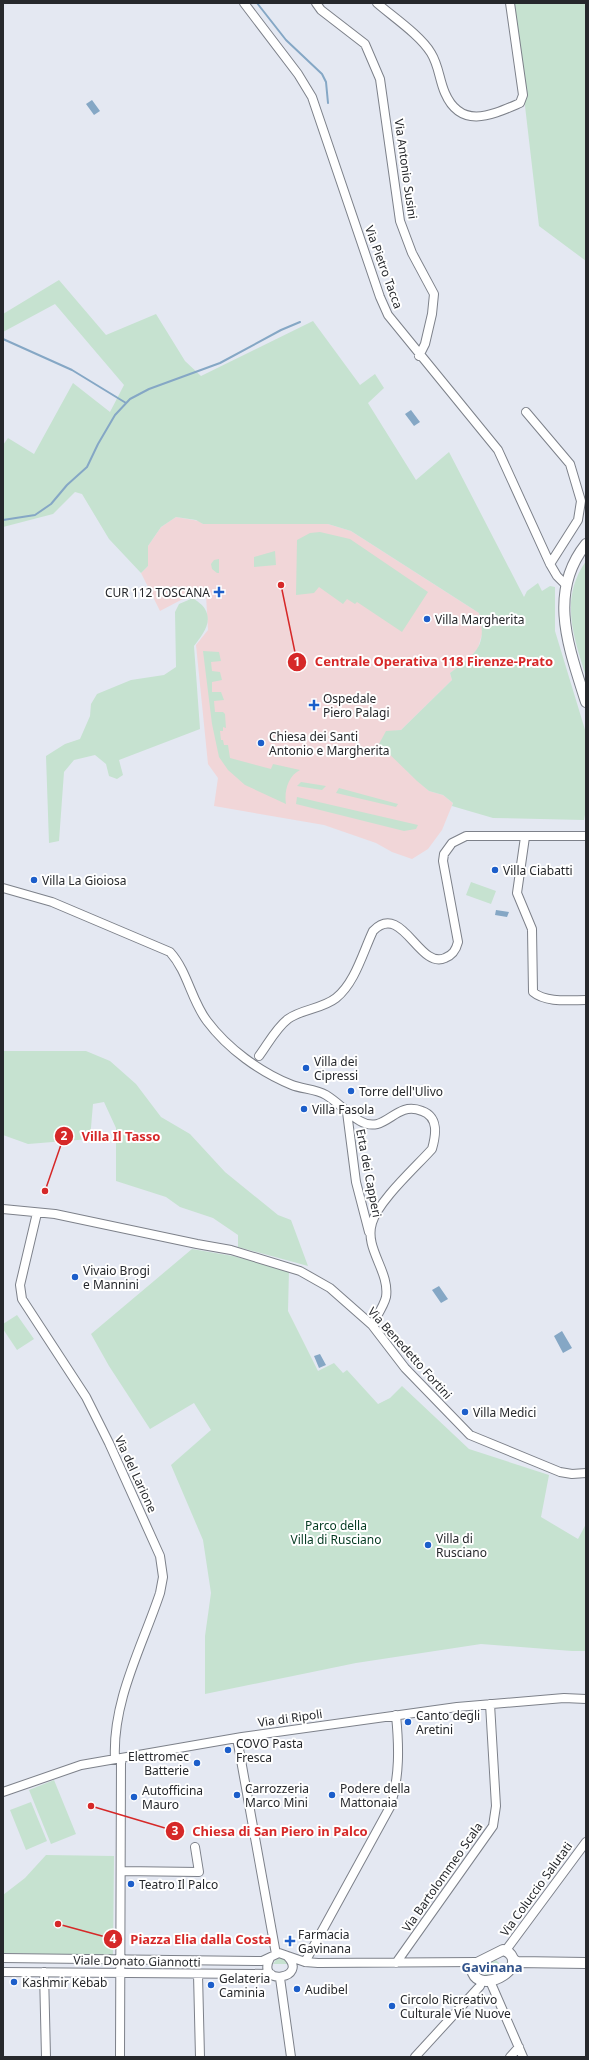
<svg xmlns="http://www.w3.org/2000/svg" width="589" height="2060" font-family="'Noto Sans',sans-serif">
	<rect width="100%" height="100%" fill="#e4e8f2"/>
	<path fill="#f1d6d8" d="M176 517 199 521 203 524H328L351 531 479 613 483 631 478 648 471 657 450 673 452 680 401 730 386 732 407 771 429 791 443 795 453 803 442 830 428 849 412 859 392 852 376 843 324 825 214 806 218 778 208 764 196 645 208 630 206 595 198 591 160 611 141 573 148 566V546L161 527Z"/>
	<path fill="#c6e2d0" d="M513 3H586V261L539 226Z
		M59 280 106 335 156 314 185 361 201 376 313 321 360 385 375 374 384 388 368 403 416 480 449 452 524 597 527 591 538 583 542 591 550 586 555 587V631L586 733V809L584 820 493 818 452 806 453 803 443 795 429 791 417 781 379 744 386 731 401 730 452 680 450 673C475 654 488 647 479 613L351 531 328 524H203L196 520 176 517 161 527 148 546V566L141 573 109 539 82 494 75 492 53 514 3 527V445L8 438 34 454 73 383 110 412 124 385 55 304 3 332V314Z
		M320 532 350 539 428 592 402 632 357 602 355 604 347 599 343 604 319 587 314 593 296 595 297 540 310 533Z
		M275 551 276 565 254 567V557Z
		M219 559V573H217L212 569 211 564 214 560Z
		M586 561V677C574 637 559 599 586 561Z
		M193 598C197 601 203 605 205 609 213 623 202 635 194 646L200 729 119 760 123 775 117 779 109 776 106 764 95 755 74 760 64 772 59 841 49 843 46 756 65 744 80 739 90 716 91 704 97 694 131 680 164 675 176 667 175 612 179 604Z
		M203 651 219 652 221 661 211 662 212 671 220 672 222 680 212 682V692H221L224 700 214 701 215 712H223L225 714 226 728 223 727V731H220L221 740H223L224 745H228L230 758 271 769 273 764 300 770C288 776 284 791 286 804L245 785 228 770 219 757 212 724Z
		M301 782 326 786 322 790 297 786Z
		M339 788 398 804 396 807 336 793Z
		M297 797 418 825 416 829 404 831 296 804Z
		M471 882 496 891 491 904 466 895Z
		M3 1051H86L110 1061 136 1084 161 1117 190 1134 225 1172 278 1215 291 1220 308 1266 238 1247V1235L213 1218 180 1207 166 1197 116 1181V1128L104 1102 93 1104 90 1139 28 1144 3 1135Z
		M192 1249 233 1256 289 1270 288 1311 318 1371 334 1363 343 1373 347 1370 378 1404 390 1398 402 1386 469 1449 549 1475 541 1517 578 1539 586 1524V1651H572L481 1644 356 1663 205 1694V1636L211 1593 203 1540 171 1465 211 1430 194 1403 150 1429 109 1366 91 1334Z
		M17 1315 34 1339 17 1350 3 1329V1324Z
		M54 1780 76 1834 51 1844 29 1790Z
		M31 1802 47 1841 26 1850 10 1810Z
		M46 1855 114 1856 113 1956 3 1953V1895L25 1878Z
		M280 1958 285 1960 288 1964H273L276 1960Z
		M496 1960 501 1965 499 1969 487 1975 484 1974 483 1967Z"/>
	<path fill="#85a7c5" d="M92 100 100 111 94 115 86 104Z
		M411 410 420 422 414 426 405 414Z
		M496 910 509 912 507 917 495 915Z
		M439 1286 448 1299 441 1303 432 1290Z
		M562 1331 572 1348 563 1353 554 1336Z
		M320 1354 326 1365 319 1368 314 1356Z"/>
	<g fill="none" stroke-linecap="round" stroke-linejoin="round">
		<path stroke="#85a7c5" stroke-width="2" d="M257 3 286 40 322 74 326 82 328 103
			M3 339 72 370 126 403
			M3 520 35 515 51 504 67 485 87 467 98 444 115 415 130 399 149 389 220 363 281 330 300 322"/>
		<defs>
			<path id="minor" d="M244 3 298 74 312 97 380 297 388 315 498 450 550 564 557 576 565 584
				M316 3 321 10 365 44 380 79 400 221 412 253 434 294 432 314 425 344 419 356
				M377 3C393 17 420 35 431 53 439 66 439 79 445 93 461 130 492 115 520 103L523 95 510 3
				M526 412 570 464 581 501 578 520 550 564
				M525 837 517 893 532 929 533 992C546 1003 570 1000 586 1000
				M3 888 52 902 170 952C188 972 191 1000 207 1021 228 1049 260 1072 292 1085 302 1089 316 1089 326 1095 339 1103 348 1114 360 1121 379 1132 389 1115 404 1110 410 1108 417 1109 422 1111 439 1117 436 1135 432 1149 416 1167 378 1201 372 1223 364 1249 390 1271 386 1297 384 1306 376 1317 372 1325
				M259 1056C268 1044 276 1028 288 1019 302 1009 322 1009 336 998 355 983 363 952 373 931 402 901 419 970 445 958 453 955 456 950 458 942L443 861 444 854 452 843 466 836H586
				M347 1112 356 1182 369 1232
				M3 1209 55 1214 197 1244 231 1250 300 1271 330 1288 372 1325 405 1368 470 1435 560 1472 572 1474 586 1473
				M37 1213 20 1285 22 1299 86 1397 109 1443 160 1556 163 1577 160 1593C142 1647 112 1701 115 1759
				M237 1738 276 1954
				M3 1792 81 1765 242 1737 457 1707 564 1698 586 1699
				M121 1871 199 1872 195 1847
				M506 1950 586 1842
				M3 1958 262 1961 279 1953 305 1962 318 1963 478 1962
				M270 1958C255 1987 310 1979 287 1956
				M305 1962 390 1807C400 1777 399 1746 396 1715
				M396 1963 493 1826 496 1806 490 1704
				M3 1972 271 1974
				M44 1972 46 2057
				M198 1974 200 2057
				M280 1978 291 2057
				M490 1981 523 2057
				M120 2057 121 1759
				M415 2057 480 1986 481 1981
				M510 2057 519 2047"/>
			<path id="major" d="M586 544C547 593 569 648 586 702
				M503 1950C506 1951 508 1951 511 1955 523 1971 481 1993 473 1973L475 1964Z
				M514 1960 517 1962 586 1963"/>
		</defs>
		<use href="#minor" stroke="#7d818a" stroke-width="10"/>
		<use href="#major" stroke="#7d818a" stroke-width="12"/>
		<use href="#minor" stroke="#fff" stroke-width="8"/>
		<use href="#major" stroke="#fff" stroke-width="10"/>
	</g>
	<g fill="#1c5eca" stroke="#fff" stroke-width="1.5">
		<path d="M217 586h4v4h4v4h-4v4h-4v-4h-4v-4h4z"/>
		<circle cx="427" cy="619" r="4"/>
		<path d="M312 699h4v4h4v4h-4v4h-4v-4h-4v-4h4z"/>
		<circle cx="261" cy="743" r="4"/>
		<circle cx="495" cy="870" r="4"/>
		<circle cx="34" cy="880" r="4"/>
		<circle cx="306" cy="1068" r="4"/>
		<circle cx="351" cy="1091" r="4"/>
		<circle cx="304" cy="1109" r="4"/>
		<circle cx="75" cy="1277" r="4"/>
		<circle cx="465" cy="1412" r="4"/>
		<circle cx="428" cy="1545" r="4"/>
		<circle cx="408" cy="1722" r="4"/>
		<circle cx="228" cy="1750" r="4"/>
		<circle cx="197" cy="1763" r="4"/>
		<circle cx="237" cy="1795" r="4"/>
		<circle cx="332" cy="1795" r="4"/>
		<circle cx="134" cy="1797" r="4"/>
		<circle cx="131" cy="1884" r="4"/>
		<path d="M288 1935h4v4h4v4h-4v4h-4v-4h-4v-4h4z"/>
		<circle cx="14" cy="1982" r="4"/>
		<circle cx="211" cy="1985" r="4"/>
		<circle cx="297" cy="1989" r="4"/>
		<circle cx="392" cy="2006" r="4"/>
	</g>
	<g text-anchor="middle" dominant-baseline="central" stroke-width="4" stroke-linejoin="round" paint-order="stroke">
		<g font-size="12" fill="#26282c" stroke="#fff">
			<text transform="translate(406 169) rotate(82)">Via Antonio Susini</text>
			<text transform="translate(384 267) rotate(70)">Via Pietro Tacca</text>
			<text transform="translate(369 1173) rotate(79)">Erta dei Capperi</text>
			<text transform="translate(410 1353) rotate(48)">Via Benedetto Fortini</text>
			<text transform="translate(136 1474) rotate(65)">Via del Larione</text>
			<text transform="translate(290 1718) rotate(-8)">Via di Ripoli</text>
			<text transform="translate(442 1877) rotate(-55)">Via Bartolommeo Scala</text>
			<text transform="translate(536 1889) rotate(-54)">Via Coluccio Salutati</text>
			<text transform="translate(137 1961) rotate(1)">Viale Donato Giannotti</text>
		</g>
		<g font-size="12" fill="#26282c" stroke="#fff" text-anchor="start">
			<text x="210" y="592" text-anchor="end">CUR 112 TOSCANA</text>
			<text x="435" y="619">Villa Margherita</text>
			<text x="323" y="698">Ospedale<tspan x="323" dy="14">Piero Palagi</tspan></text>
			<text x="269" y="736">Chiesa dei Santi<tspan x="269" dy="14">Antonio e Margherita</tspan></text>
			<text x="503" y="870">Villa Ciabatti</text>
			<text x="42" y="880">Villa La Gioiosa</text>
			<text x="314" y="1061">Villa dei<tspan x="314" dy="14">Cipressi</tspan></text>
			<text x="359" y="1091">Torre dell'Ulivo</text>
			<text x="312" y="1109">Villa Fasola</text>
			<text x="83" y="1270">Vivaio Brogi<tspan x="83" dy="14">e Mannini</tspan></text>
			<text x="473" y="1412">Villa Medici</text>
			<text x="436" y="1538">Villa di<tspan x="436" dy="14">Rusciano</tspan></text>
			<text x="416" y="1715">Canto degli<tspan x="416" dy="14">Aretini</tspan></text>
			<text x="236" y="1743">COVO Pasta<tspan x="236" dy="14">Fresca</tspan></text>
			<text x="189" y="1756" text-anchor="end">Elettromec<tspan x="189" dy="14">Batterie</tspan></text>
			<text x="245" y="1788">Carrozzeria<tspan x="245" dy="14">Marco Mini</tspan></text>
			<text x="340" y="1788">Podere della<tspan x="340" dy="14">Mattonaia</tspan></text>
			<text x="142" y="1790">Autofficina<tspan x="142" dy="14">Mauro</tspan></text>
			<text x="139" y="1884">Teatro Il Palco</text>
			<text x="298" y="1934">Farmacia<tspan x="298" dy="14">Gavinana</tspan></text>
			<text x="219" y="1978">Gelateria<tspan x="219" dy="14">Caminia</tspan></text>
			<text x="22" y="1982">Kashmir Kebab</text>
			<text x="305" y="1989">Audibel</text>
			<text x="400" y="1999">Circolo Ricreativo<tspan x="400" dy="14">Culturale Vie Nuove</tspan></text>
		</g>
		<g font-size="12" fill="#043b22" stroke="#fff">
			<text x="336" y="1525">Parco della<tspan x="336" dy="14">Villa di Rusciano</tspan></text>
		</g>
		<g font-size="13" font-weight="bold" fill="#32538b" stroke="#fff">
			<text x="492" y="1967">Gavinana</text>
		</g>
	</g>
	<path fill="none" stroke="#d62828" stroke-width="1.5" d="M281 585L297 662M45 1191L64 1136M91 1806L175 1831M58 1924L113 1939"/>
	<g fill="#d62828" stroke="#fff" stroke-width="1.5">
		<circle cx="281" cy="585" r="4"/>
		<circle cx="45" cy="1191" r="4"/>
		<circle cx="91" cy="1806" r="4"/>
		<circle cx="58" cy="1924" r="4"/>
		<circle cx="297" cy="662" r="10"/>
		<circle cx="64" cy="1136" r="10"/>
		<circle cx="175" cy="1831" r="10"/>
		<circle cx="113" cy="1939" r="10"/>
	</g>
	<g font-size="12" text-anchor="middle" font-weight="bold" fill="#fff">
		<text x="297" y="666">1</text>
		<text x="64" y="1140">2</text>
		<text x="175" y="1835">3</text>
		<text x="113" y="1943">4</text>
	</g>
	<g font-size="13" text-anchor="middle" font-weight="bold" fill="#d62828" stroke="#fff" stroke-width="4" stroke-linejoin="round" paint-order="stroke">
		<text x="434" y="666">Centrale Operativa 118 Firenze-Prato</text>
		<text x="121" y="1141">Villa Il Tasso</text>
		<text x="280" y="1836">Chiesa di San Piero in Palco</text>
		<text x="201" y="1944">Piazza Elia dalla Costa</text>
	</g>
	<rect width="589" height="2060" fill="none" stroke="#26282c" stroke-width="8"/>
</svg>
